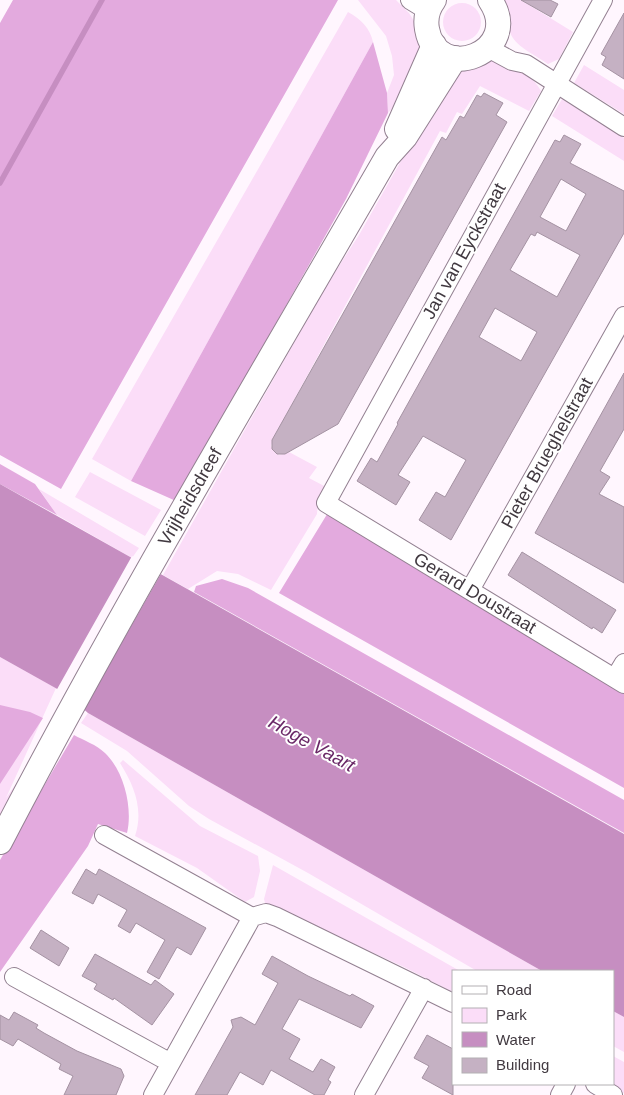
<svg xmlns="http://www.w3.org/2000/svg" width="624" height="1095" font-family="Helvetica,sans-serif">
<style>
.green{fill:#fbddf8}
.forest{fill:#e3aade}
.water{fill:#c68ec1}
.pier{fill:#fff6fe}
.lines{fill:none;stroke-linecap:round;stroke-linejoin:round}
.stream{stroke:#c68ec1;stroke-width:5.5}
.building{fill:#c5b1c3;stroke:#a492a2;fill-rule:evenodd}
.street-casing{stroke:#938091;stroke-width:20}
.secondary-casing{stroke:#938091;stroke-width:26}
.street{stroke:#fff;stroke-width:18}
.secondary{stroke:#fff;stroke-width:24}
.labels{text-anchor:middle;stroke-width:4;stroke-linejoin:round;paint-order:stroke}
.street-label{font-size:18px;fill:#413940;stroke:#fff}
.water-label{font-size:19px;font-style:italic;fill:#6a2867;stroke:#fff}
</style>
<rect width="100%" height="100%" fill="#fff6fe"/>
<path class="green" d="M358,0H396L409,13L414,21L420,49L400,100L388,113L387,93L394,75L392,56L386,36Z
M501,0H521L573,32L559,59L548,64C510,40 511,44 501,0Z
M443 22a19 19 0 1 1 38 0a19 19 0 1 1-38 0Z
M348,12C361,19 370,28 373,42L131,481L92,459Z
M491,60C511,66 531,72 541,91L529,111L480,86L462,114L457,112L446,133L440,131L274,437L271,446L279,455L289,452L317,467L309,478L326,487L318,501L317,514L271,590L238,574L217,571L188,589L163,575L326,286L359,235L440,92L458,67Z
M584,65L624,90V114L574,83Z
M562,99L624,138V161L552,116Z
M90,472L161,510L145,536L75,497Z
M39,489L139,548L132,558L57,515Z
M0,657L56,688L6,798L39,751L0,823Z
M88,713L542,971H477L308,873L209,819L189,806L127,751L81,723Z
M123,760L200,826L258,856L260,871L254,897L245,902L197,868L135,836C144,810 134,785 120,763Z
M273,865L460,971H453V992L404,967L265,903L264,899Z
M613,1011L624,1017V1052L613,1046Z
M613,1056L624,1062V1093L609,1084H613Z"/>
<path class="forest" d="M13,0H338L61,489L0,455V23Z
M373,42L387,93L388,113L346,199L176,501L131,481Z
M0,464L35,484L57,515L0,484Z
M329,511L624,694V788L279,593Z
M222,579L248,588L624,800V833L194,592L196,586Z
M0,705L30,712L43,718L0,784Z
M74,735C83,740 97,745 105,753C124,771 133,808 127,833L98,824L88,846L0,972V860Z"/>
<path class="water" d="M0,484L624,834V1017L613,1011V971H542L88,713L68,695L0,657Z"/>
<path class="pier" d="M132,556L162,572L82,712L67,697L56,691Z"/>
<g class="lines">
<path class="stream" d="M0,183L102,0"/>
</g>
<path class="building" d="M521,0H550L558,4L551,17Z
M624,13V79L602,65L606,57L601,54Z
M484,93L503,103L496,115L507,122L338,424L285,454H277L272,449V440L442,137L446,140L460,116L464,118L477,95L481,97Z
M564,135L581,144L570,163L624,191V233L451,540L419,520L436,492L445,497L466,460L423,436L398,475L410,482L396,505L357,481L371,458L377,462L398,424L397,423L555,140L560,142ZM561,179L586,194L566,231L540,217ZM537,232L580,255L557,297L510,270L531,234L535,236ZM495,308L537,332L521,361L479,337Z
M624,373V429L600,471L610,477L599,494L624,507V583L535,533Z
M522,552L616,610L602,633L593,627L592,629L508,575Z
M86,869L96,875L99,869L206,928L191,955L177,947L159,979L147,972L165,940L136,923L130,933L118,926L127,910L98,894L93,904L72,893Z
M41,930L69,948L59,966L30,948Z
M95,954L151,985L155,980L174,994L152,1025L114,998L113,1000L94,989L97,984L82,976Z
M272,956L308,976L350,996L352,994L374,1006L361,1028L299,999L282,1029L300,1039L289,1059L313,1072L321,1059L335,1067L328,1080L331,1082L324,1095H315L271,1070L263,1085L240,1072L227,1095H195L233,1027L231,1020L241,1017L255,1025L278,983L262,974Z
M14,1012L38,1025L36,1028L44,1033L77,1051L121,1069L124,1076L116,1095H64L73,1076L59,1069L61,1064L18,1039L13,1046L0,1039V1015L9,1020Z
M427,1035L453,1049V1095L422,1078L429,1066L414,1058Z"/>
<g class="lines">
<g class="street-casing">
<path id="street" d="M410,0L428,11
M603,0L326,503L624,684
M488,48L512,61L526,64L624,127
M470,590L624,316
M615,678L624,663
M104,835L252,917L153,1095
M252,917L266,913L277,917L453,1003
M14,977L169,1062
M595,1084L613,1095
M364,1095L424,988
M560,1095L566,1084"/>
</g>
<g class="secondary-casing">
<g id="secondary">
<path d="M434,0C428,8 425,18 427,29C437,86 525,52 490,0"/>
<path d="M397,129L434,45"/>
<path id="s1" d="M0,842C121,609 256,384 387,157L405,137L455,58"/>
</g>
</g>
<use href="#street" class="street"/>
<use href="#secondary" class="secondary"/>
</g>
<g class="labels">
<g class="street-label">
<text transform="translate(464 251) rotate(-61)" y="6">Jan van Eyckstraat</text>
<text transform="translate(547 453) rotate(-61)" y="6">Pieter Brueghelstraat</text>
<text dy="6" stroke="none"><textPath href="#s1" startOffset="394">Vrijheidsdreef</textPath></text>
<text transform="translate(475 593) rotate(31)" y="6">Gerard Doustraat</text>
</g>
<g class="water-label">
<text transform="translate(312 743) rotate(29)" y="7">Hoge Vaart</text>
</g>
</g>
<rect x="452" y="970" width="162" height="115" fill="#ffffff" stroke="#b3b0b3"/>
<rect x="462" y="986" width="25" height="8" fill="#ffffff" stroke="#b3b0b3"/>
<text x="496" y="995" font-size="15" fill="#413940">Road</text>
<rect x="462" y="1008" width="25" height="15" fill="#fbddf8" stroke="#b3b0b3"/>
<text x="496" y="1020" font-size="15" fill="#413940">Park</text>
<rect x="462" y="1032" width="25" height="15" fill="#c68ec1" stroke="#b3b0b3"/>
<text x="496" y="1045" font-size="15" fill="#413940">Water</text>
<rect x="462" y="1058" width="25" height="15" fill="#c5b1c3" stroke="#b3b0b3"/>
<text x="496" y="1070" font-size="15" fill="#413940">Building</text>
</svg>
